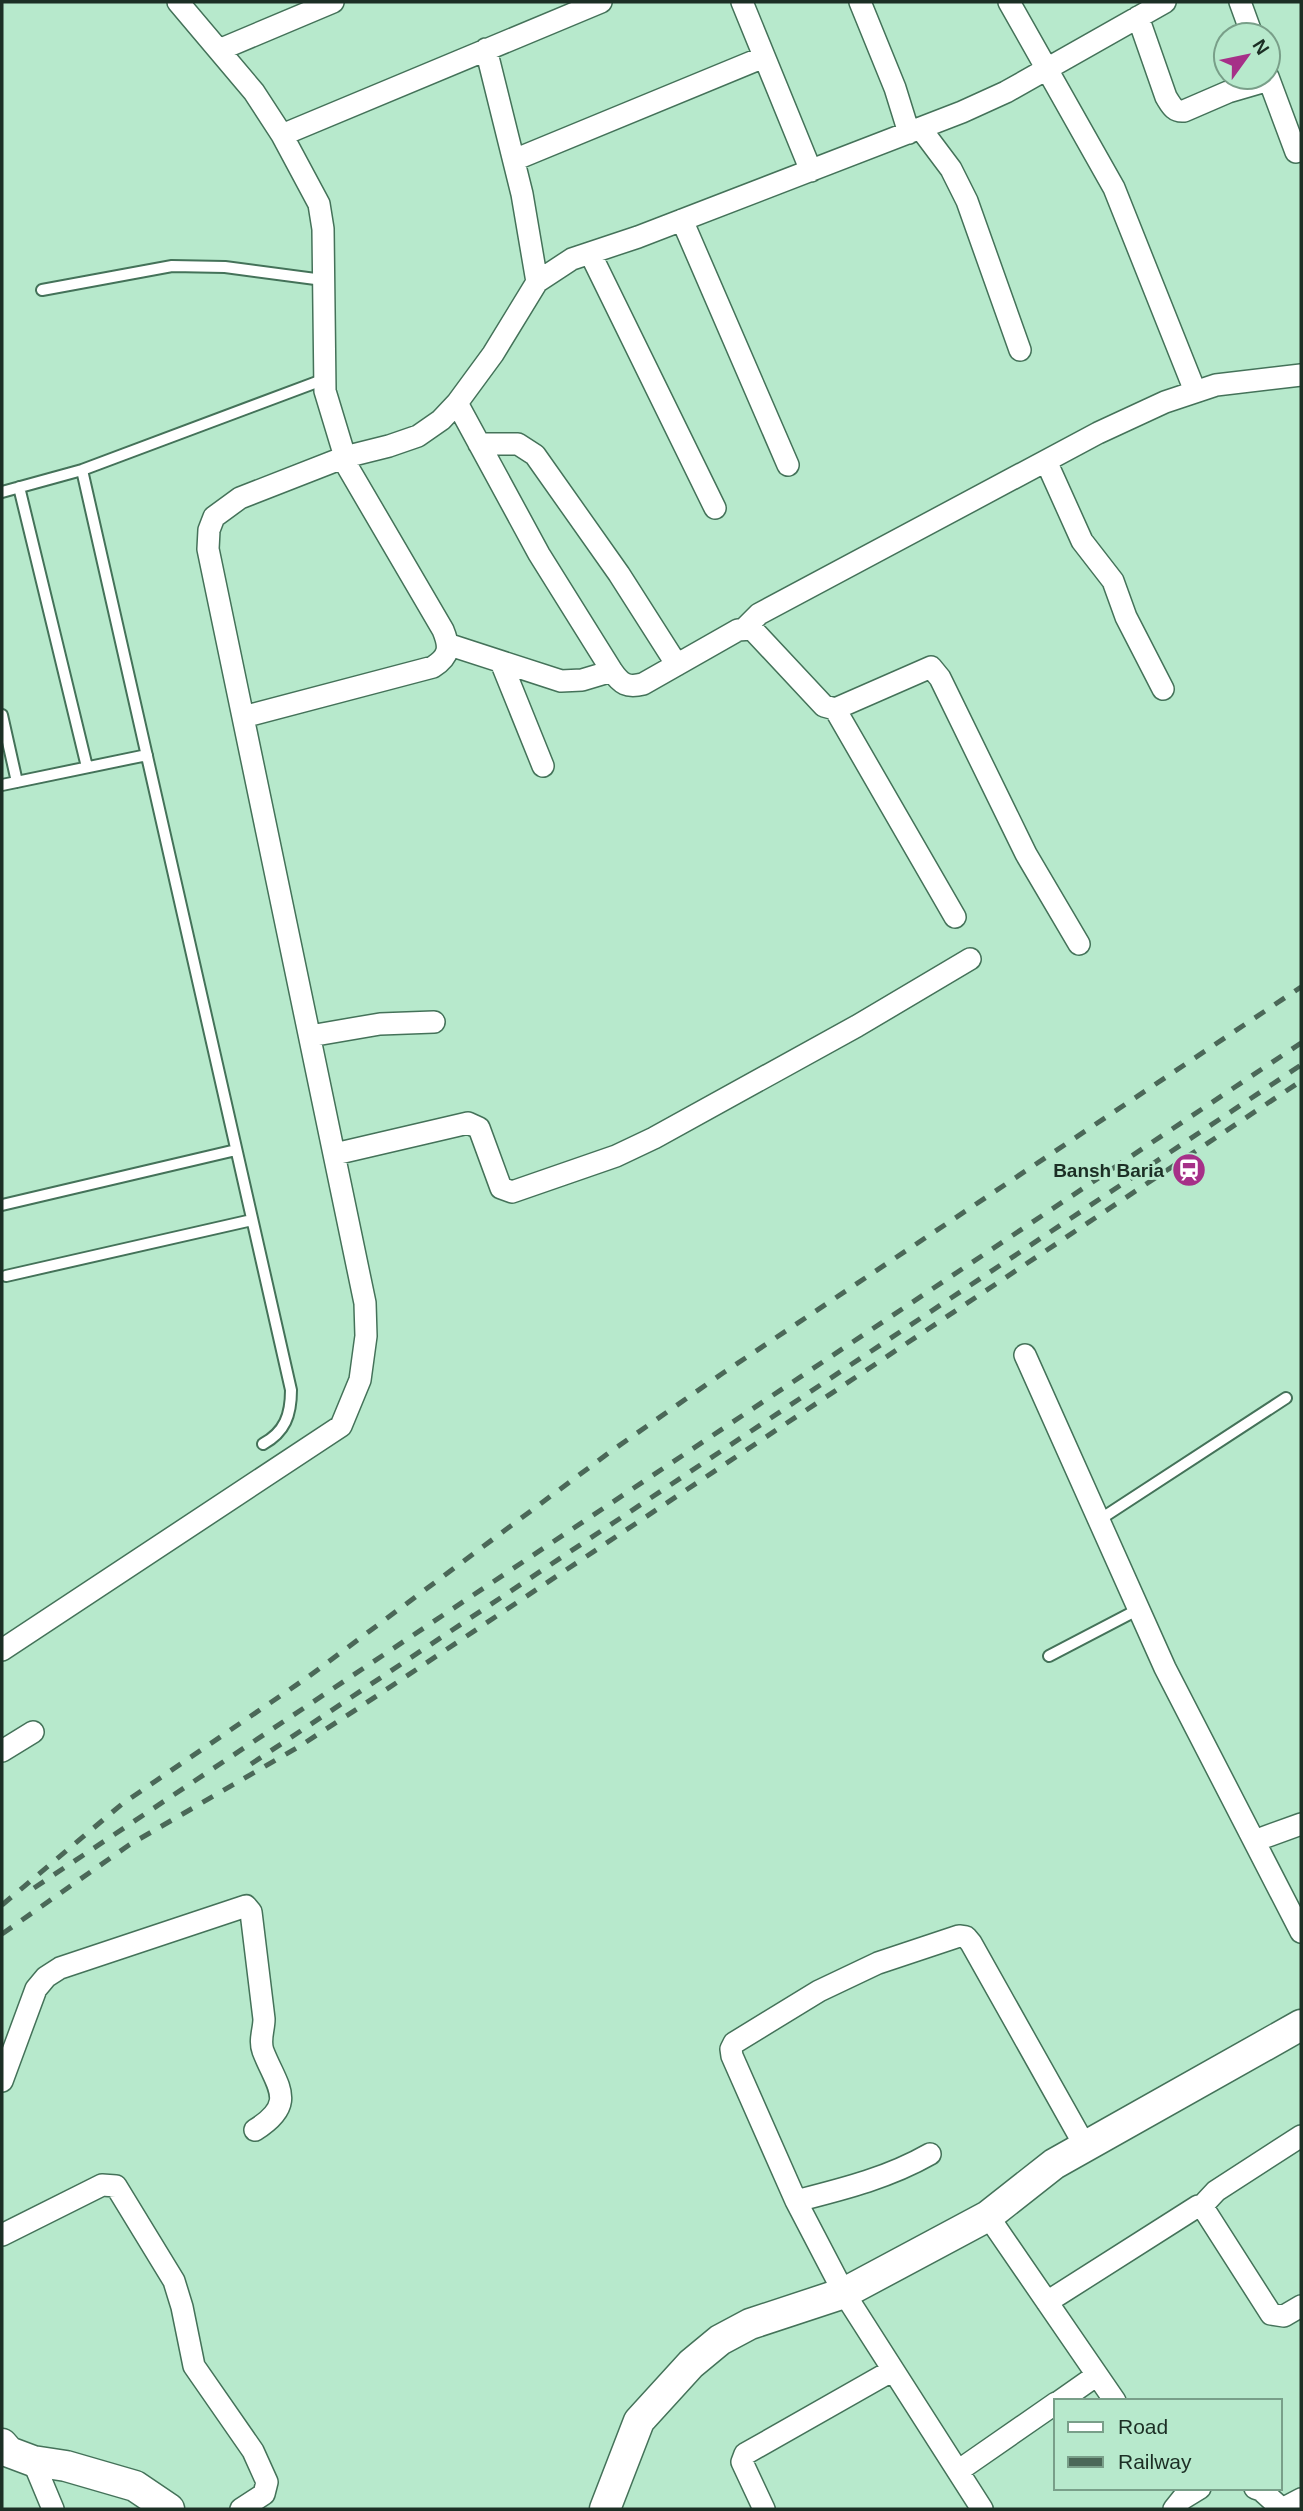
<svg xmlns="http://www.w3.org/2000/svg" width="1303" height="2511" font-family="Helvetica,sans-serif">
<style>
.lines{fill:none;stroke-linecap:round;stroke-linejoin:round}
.lane-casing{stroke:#447259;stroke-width:14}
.street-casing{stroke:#447259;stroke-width:24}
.secondary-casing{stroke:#447259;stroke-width:33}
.lane{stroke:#fff;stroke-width:10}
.street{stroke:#fff;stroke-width:21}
.secondary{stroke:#fff;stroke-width:30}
.rail{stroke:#4b6858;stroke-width:5;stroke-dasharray:12 12;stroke-linecap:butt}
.labels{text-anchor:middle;stroke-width:6;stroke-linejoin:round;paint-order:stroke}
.poi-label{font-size:19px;font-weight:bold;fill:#1c2f25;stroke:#b7e9cc;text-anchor:end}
</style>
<rect width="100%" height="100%" fill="#b7e9cc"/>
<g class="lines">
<g class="lane-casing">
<path id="lane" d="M42,290L172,266L225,267L323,280
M82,470L291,1390C291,1415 285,1432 263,1444
M19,487L87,767
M2,492L82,470L325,379
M2,715L17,782
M2,785L147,755
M2,1205L236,1150
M6,1276L252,1220
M1099,1520L1286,1398
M1049,1656L1139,1609"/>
</g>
<g class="street-casing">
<path id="street" d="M742,2L811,171
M860,2L895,88L909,133
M1009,2L1114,188L1195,391
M1240,2L1252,35
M1138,17L1166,97C1171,105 1174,112 1184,111L1228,92L1269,80
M486,49L522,194L537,282
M219,50L333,2
M1268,77L1296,152
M921,129L951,169L967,201L1020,350
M282,135L601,2
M514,160L764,57
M682,220L788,465
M590,253L715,508
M457,403L539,554L612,671C621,684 627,688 643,684L738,630L752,629L824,706L835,709L931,667L940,678L1026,854L1079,944
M479,444H518L535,455L619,574L677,665
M345,457L389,446L418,436L441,420L457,403L493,354L537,282L572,259L638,237L962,112L1006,92L1165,2
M1046,461L1082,541L1113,581L1126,617L1163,689
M745,628L759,614L1098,433L1165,402L1216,385L1301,375
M450,645L561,681L582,680L612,671
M501,662L543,766
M835,709L955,917
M243,717L433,667C450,656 450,647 443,630L343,459
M310,1036L380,1024L434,1022
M335,1154L468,1123L479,1128L501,1188L512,1192L616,1156L654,1138L857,1026L970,959
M1025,1355L1165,1668L1301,1932
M2,1650L341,1426L360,1380L366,1336L365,1303L208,549L209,530L214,517L240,498L345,457L325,391L323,229L319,204L282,135L254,92L178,2
M2,1751L33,1732
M1254,1841L1301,1824
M2,2081L36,1989L46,1977L60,1968L246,1906L251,1912L264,2019C264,2030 259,2040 263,2051C277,2087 298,2103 255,2130
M796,2201C843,2189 888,2178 930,2154
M1202,2206L1216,2191L1301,2136
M988,2216L1115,2401
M2,2235L102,2185L116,2186L174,2281L182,2307L194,2366L253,2451L267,2482L264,2494L241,2509
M1047,2302L1198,2206H1202L1271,2314L1284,2316L1301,2306
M1060,2401L1097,2375
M33,2461L53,2509
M958,2471L1056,2403
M1255,2488L1261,2490L1282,2509
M764,2509L742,2462L745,2454L893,2370
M982,2509L844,2293L796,2201L732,2056L731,2049L734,2043L819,1991L878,1963L959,1936L966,1937L971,1943L1085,2146
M1174,2509L1182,2499L1200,2488
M1282,2509L1301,2499"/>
</g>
<g class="secondary-casing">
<path id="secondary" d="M2,2444L9,2452L33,2461L66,2466L135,2486L169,2509
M605,2509L639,2421L691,2364L720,2340L750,2324L844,2293L988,2216L1054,2164L1301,2025"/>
</g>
<use href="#lane" class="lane"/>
<use href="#street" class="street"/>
<use href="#secondary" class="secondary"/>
<path class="rail" d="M251,1764L1301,1065
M34,1888L1301,1043
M2,1905L122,1804L308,1677L610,1452L723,1373L1301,987
M2,1934L129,1845L300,1746L360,1707L1301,1081"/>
</g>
<defs>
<g id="station-disc" transform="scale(1.75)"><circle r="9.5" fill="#a63088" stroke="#b7e9cc"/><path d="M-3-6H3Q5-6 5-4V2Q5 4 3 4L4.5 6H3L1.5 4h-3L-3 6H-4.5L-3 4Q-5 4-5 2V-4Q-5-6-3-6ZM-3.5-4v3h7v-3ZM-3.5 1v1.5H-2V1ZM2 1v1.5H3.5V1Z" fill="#fff"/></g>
</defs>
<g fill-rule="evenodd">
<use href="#station-disc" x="1189" y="1170"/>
</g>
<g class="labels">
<g class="poi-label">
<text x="1164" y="1177">Bansh Baria</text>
</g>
</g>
<rect width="1303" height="2511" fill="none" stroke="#1c2f25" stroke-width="7"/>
<rect x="1054" y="2399" width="228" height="91" fill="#b7e9cc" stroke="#799f89" stroke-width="2"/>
<rect x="1068" y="2422" width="35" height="10" fill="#ffffff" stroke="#799f89" stroke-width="2"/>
<text x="1118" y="2434" font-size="21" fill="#1c2f25">Road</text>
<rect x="1068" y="2457" width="35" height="10" fill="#4b6858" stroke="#799f89" stroke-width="2"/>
<text x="1118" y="2469" font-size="21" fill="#1c2f25">Railway</text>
<g transform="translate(1247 56) rotate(57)"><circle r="33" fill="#b7e9cc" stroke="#799f89" stroke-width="2"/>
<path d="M0-5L12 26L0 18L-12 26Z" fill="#a63088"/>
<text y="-10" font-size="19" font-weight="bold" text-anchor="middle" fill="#1c2f25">N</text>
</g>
</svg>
